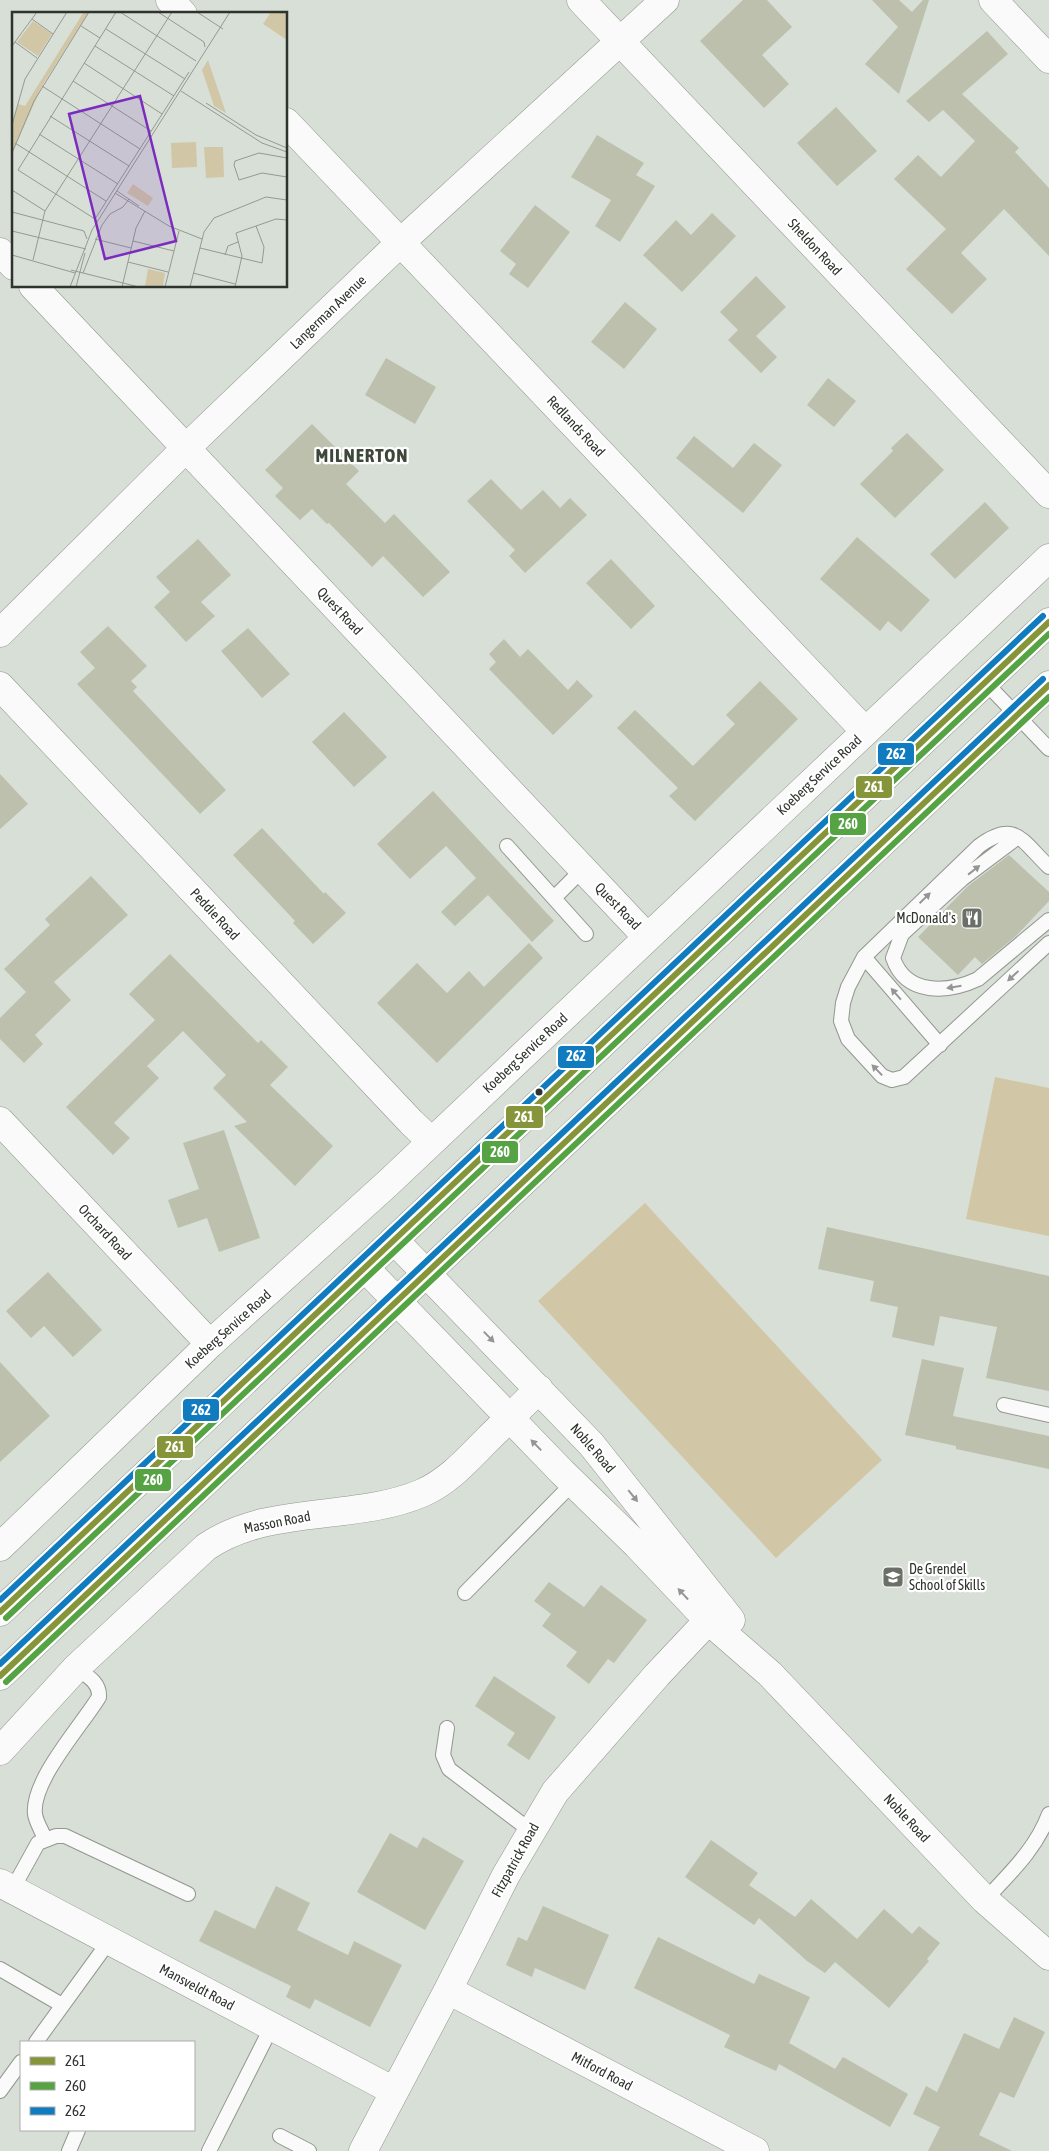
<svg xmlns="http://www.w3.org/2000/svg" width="1049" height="2151" font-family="'Asap Condensed',sans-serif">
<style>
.green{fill:#d1c7a7}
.building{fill:#bcc0ac}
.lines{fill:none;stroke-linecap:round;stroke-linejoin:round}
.service-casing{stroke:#929790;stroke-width:16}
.minor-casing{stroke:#929790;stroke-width:29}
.primary-casing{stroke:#929790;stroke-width:29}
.service{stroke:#f9faf9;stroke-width:14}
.minor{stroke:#f9faf9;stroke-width:28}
.primary{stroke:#f9faf9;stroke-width:28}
.bus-1-casing{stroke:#fff;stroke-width:10}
.bus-2-casing{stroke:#fff;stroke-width:10}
.bus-3-casing{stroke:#fff;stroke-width:10}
.bus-1{stroke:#87953a;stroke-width:6}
.bus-2{stroke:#55a343;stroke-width:6}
.bus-3{stroke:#117bbf;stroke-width:6}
.oneway{fill:#949693}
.bus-dot{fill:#2e332d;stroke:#fff;stroke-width:2}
.labels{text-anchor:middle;stroke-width:4.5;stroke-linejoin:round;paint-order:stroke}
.street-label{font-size:14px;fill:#2e332d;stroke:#fff}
.poi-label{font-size:14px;fill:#2e332d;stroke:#fff;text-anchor:end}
.district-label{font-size:19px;font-weight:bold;letter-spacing:1px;fill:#3e483a;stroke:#fff}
.inset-road{fill:none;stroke:#949a92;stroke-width:1}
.view{fill:#7b2cbf;fill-opacity:0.15;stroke:#7b2cbf;stroke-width:2.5}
.inset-edge{fill:none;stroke:#2e332d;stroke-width:2.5}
.line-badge{stroke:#fff;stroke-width:2}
.badge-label{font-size:14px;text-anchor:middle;font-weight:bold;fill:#fff}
</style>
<rect width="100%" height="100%" fill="#d8dfd6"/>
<path class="green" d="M995,1077L1049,1088V1236L966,1219Z
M645,1203L882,1460L776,1558L538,1301Z"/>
<path class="building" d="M743,0H767L792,27L762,55L789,84L764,108L700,41Z
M872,0H899L912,12L923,0H929L899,94L865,64L898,27Z
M987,31L1008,54L962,94L1019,148L1015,152L1049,188V256L1004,209L961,253L987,279L952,314L906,269L946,229L894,179L918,155L941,177L975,141L943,110L929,122L906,101Z
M836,107L877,151L837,186L797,143Z
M597,135L644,163L636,175L655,186L620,242L595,226L611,200L571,177Z
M535,205L570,232L528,288L509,274L516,264L500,251Z
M712,213L736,236L682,292L643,255L676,220L691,235Z
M756,276L786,307L756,336L777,357L761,373L728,340L738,330L720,312Z
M625,302L657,329L624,369L591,342Z
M386,358L436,387L415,424L365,395Z
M828,378L856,401L834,427L807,405Z
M312,424L359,471L346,484L385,523L394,514L450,572L423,597L383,556L372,567L329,523L327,524L312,509L300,520L275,496L283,488L265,470Z
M907,433L944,470L895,518L860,484L893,451L891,448Z
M694,436L733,468L754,443L782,465L743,513L676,458Z
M491,479L521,510L543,490L560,508L570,498L587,515L525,573L509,556L515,550L467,501Z
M985,502L1009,528L955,579L930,554Z
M857,537L930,600L901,632L888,621L880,631L820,579Z
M198,539L231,575L201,602L215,616L186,642L154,607L170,592L156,577Z
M611,559L655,606L631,629L586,583Z
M108,626L147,666L131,681L137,687L133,691L226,790L200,814L77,684L95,668L80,652Z
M248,628L290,674L262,698L221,651Z
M504,639L520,657L528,649L568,690L577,680L593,696L553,735L489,669L496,662L489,654Z
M760,681L798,719L695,821L669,796L678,788L617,728L635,710L693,766L735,724L726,715Z
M344,712L387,757L354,787L312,742Z
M0,774L28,804L0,829Z
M433,791L554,921L532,942L488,895L455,926L441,912L476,878L446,846L410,879L377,844Z
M262,828L324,894L325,892L346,913L313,944L293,923L295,921L233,855Z
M1009,855L1049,892V901L1016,936L982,964L975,957L958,975L918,937L968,886Z
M91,876L128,915L54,982L71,1000L35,1035L43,1044L24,1063L0,1039V1018L26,992L4,969L50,925L45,919Z
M529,943L543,958L437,1063L377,1003L417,963L447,993L469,971L484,987Z
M170,954L258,1043L261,1040L288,1067L270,1085L333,1146L295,1186L234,1126L247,1122L213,1088L226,1075L183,1031L147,1066L159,1078L114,1123L130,1138L113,1155L66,1107L155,1020L129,994Z
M224,1130L260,1238L219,1252L207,1218L178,1228L168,1200L199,1189L183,1143Z
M827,1227L1049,1276V1391L986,1378L997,1327L940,1316L934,1346L892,1337L898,1307L870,1301L874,1281L818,1269Z
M48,1272L102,1330L73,1357L44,1326L31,1338L6,1311Z
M922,1359L964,1368L953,1416L1049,1436V1469L956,1449V1446L905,1435Z
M0,1362L50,1416L0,1462Z
M549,1582L584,1607L601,1585L647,1620L614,1663L608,1659L589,1684L566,1666L577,1652L542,1626L551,1614L534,1601Z
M494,1676L556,1717L529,1760L507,1745L515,1733L475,1706Z
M390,1833L417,1848L423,1837L464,1861L425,1930L357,1892Z
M711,1840L758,1873L749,1885L795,1917L811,1899L857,1939L884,1909L912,1934L919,1926L940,1943L927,1959L929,1961L889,2008L835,1962L825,1973L807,1961L759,1918L754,1925L685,1877Z
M276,1886L310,1903L297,1930L348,1955L354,1941L402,1965L370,2027L315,1999L310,2009L286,1997L291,1986L199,1941L215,1910L255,1929Z
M543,1906L609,1935L585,1990L535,1968L532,1977L506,1965L518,1937L527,1941Z
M658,1937L754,1984L759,1974L810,1997L789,2043L835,2069L843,2057L908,2094L890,2127L779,2064L776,2071L724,2047L730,2035L634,1988Z
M1014,2017L1045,2032L1014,2098L1000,2092L979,2135L1012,2151H928L940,2127L913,2114L926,2086L937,2092L964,2033L999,2049Z"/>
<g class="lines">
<g class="service-casing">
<path id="service" d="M985,682L1049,749
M1018,837L962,879L902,934L893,958C906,996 948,993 978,979L1049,920
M507,846L586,934
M1049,867C1022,841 1015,819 979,846L864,957L848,987L843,1003L841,1021L848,1039L882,1076L892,1080L904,1077L1049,943
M554,898L583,869
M864,957L940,1045
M1004,1405L1049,1415
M465,1593L573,1483
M447,1728L443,1755L449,1769L531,1831
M45,1839C42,1831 36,1822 35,1814C31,1781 82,1725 99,1697C100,1682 87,1676 76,1668
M12,1890L38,1843L56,1836H65L188,1894
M985,1900C1010,1873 1036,1849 1049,1814
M0,1969L62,2005
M36,2042L110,1940
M0,2091L21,2062
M280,2136L309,2151
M69,2151L78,2130
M209,2151L272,2026"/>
</g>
<g class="minor-casing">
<path id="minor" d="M170,0L183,14
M581,0L1049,494
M993,0L1049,59
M286,122L865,731
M0,252L14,266
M33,286L647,937
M0,633L186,448L401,242L665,0
M0,686L411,1122L431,1141
M0,1121L210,1344
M394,1240L591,1444L731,1620
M365,1268L562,1472L637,1545L709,1621L770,1674L985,1900L1049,1956
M0,1547L210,1344L387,1184L1049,558
M0,1751L76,1668L206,1547C269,1504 354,1522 422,1493C449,1481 467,1460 487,1440C504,1423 522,1406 539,1389
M0,1883L394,2091
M448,1990L755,2151
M363,2151L448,1990L506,1875L555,1792L657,1675L721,1607"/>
</g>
<g class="primary-casing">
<path id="primary" d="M0,1612L1049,622
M0,1676L1049,685"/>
</g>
<use href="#service" class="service"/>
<use href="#minor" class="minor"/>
<use href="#primary" class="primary"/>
<g class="bus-1-casing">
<path id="bus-1" d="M0,1612L1049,622
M0,1676L1049,685"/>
</g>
<g class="bus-2-casing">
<path id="bus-2" d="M6,1618L1049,634
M6,1682L1049,697"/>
</g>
<g class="bus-3-casing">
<path id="bus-3" d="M0,1600L1043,616
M0,1664L1043,679"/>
</g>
<use href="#bus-1" class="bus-1"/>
<use href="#bus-2" class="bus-2"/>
<use href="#bus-3" class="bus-3"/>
</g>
<defs><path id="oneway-solid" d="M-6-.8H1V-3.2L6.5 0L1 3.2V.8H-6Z" transform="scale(1.25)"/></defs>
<g class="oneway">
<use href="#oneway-solid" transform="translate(974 870) rotate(-38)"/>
<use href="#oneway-solid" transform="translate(925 898) rotate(-44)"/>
<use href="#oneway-solid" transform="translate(1013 976) rotate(137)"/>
<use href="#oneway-solid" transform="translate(954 987) rotate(171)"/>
<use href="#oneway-solid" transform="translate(896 994) rotate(-131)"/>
<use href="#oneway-solid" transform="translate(877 1070) rotate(-134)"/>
<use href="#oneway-solid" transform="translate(489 1337) rotate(46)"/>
<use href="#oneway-solid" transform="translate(536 1445) rotate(-134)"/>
<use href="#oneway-solid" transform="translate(633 1496) rotate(51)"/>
<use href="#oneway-solid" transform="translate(683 1594) rotate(-133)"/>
</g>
<defs>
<g id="restaurant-square" transform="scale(1.125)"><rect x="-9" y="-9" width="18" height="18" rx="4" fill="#6a6f68" stroke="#fff"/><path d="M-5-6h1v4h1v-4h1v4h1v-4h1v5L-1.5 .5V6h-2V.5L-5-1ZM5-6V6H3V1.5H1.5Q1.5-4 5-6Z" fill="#fff"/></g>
<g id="school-square" transform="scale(1.125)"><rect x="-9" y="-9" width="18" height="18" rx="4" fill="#6a6f68" stroke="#fff"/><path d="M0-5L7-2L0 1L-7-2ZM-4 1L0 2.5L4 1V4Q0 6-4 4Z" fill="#fff"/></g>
</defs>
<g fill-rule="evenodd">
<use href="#restaurant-square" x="972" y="918"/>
<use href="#school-square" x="893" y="1577"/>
</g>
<circle class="bus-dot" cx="539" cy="1092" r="4.5"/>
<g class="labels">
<g class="street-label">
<text transform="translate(815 247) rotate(47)" y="5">Sheldon Road</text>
<text transform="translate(328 312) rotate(-44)" y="5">Langerman Avenue</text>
<text transform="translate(576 426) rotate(47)" y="5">Redlands Road</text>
<text transform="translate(340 611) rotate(47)" y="5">Quest Road</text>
<text transform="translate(819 775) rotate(-43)" y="5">Koeberg Service Road</text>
<text transform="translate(618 906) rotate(46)" y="5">Quest Road</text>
<text transform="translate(215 914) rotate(47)" y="5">Peddie Road</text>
<text transform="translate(525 1053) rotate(-43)" y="5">Koeberg Service Road</text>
<text transform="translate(105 1232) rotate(47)" y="5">Orchard Road</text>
<text transform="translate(228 1329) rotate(-42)" y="5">Koeberg Service Road</text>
<text transform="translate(593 1448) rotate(49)" y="5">Noble Road</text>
<text transform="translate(277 1522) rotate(-11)" y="5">Masson Road</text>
<text transform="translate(907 1818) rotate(47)" y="5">Noble Road</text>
<text transform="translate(515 1860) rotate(-61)" y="5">Fitzpatrick Road</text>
<text transform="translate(197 1987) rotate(28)" y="5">Mansveldt Road</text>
<text transform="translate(602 2071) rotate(28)" y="5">Mitford Road</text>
</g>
<g class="poi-label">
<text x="956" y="923">McDonald's</text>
<text x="909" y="1574" text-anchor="start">De Grendel<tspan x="909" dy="16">School of Skills</tspan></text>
</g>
<g class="district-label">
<text x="362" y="462">MILNERTON</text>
</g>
</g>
<g transform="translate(12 12)">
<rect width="275" height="275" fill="#d8dfd6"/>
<path d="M77,0L30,74L0,141V113L6,92L13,94L71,1ZM259,0H275V28L251,12ZM21,9L40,22L26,44L5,30ZM196,48L214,101L202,94L190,58ZM184,130L185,155L160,156L159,131ZM192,135H211L212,165L194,166ZM121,172L141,186L136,194L115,181ZM136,257L153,261L151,275L133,274Z" fill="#d1c7a7"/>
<path class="inset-road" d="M104,0L6,158L83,207L177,60M108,0L184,49M146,0L192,30L193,35M185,0L211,17M20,7L41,22M69,14L88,26M94,17L173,67M3,30L25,46M0,34L25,0M83,34L162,84M72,51L150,102M61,69L139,119M30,74L128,137M169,79L250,131L275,140M194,91L244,123L275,136M38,104L117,154M0,113L13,67L55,0M27,122L106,172M3,131L94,189M0,141L22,89L77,0M275,146L247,141L223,149L222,153L227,168L250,161L275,165M0,178L33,199M105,179L127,194M103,181L157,214L190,227M0,200L72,219L75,227M0,219L74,237M83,227L119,236M121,229L162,239M188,236L250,251L252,235L244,214M275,238V261M0,243L63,261M213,243L216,234L226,230M21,248L33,199L160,0M116,250L156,260M59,258L127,275M71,261L90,213L98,202L111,195L117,187M181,261L223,272M58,275L80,218L218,0M64,275L73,241M110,275L124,216L133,199M153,275L167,219M178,275L192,220L202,206L254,185L275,188M223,275L230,244L224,221L264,207L275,208"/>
<path class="view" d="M128,84L164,229L93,247L57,102Z"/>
<rect width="275" height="275" class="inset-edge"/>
</g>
<g class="line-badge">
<rect x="877" y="742" width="38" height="24" rx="5" fill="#117bbf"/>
<rect x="855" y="775" width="38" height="24" rx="5" fill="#87953a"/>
<rect x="829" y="812" width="38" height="24" rx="5" fill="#55a343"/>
<rect x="557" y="1045" width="38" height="24" rx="5" fill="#117bbf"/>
<rect x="505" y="1105" width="39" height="24" rx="5" fill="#87953a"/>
<rect x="481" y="1140" width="38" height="24" rx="5" fill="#55a343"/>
<rect x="182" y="1398" width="38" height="24" rx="5" fill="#117bbf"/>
<rect x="156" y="1435" width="38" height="24" rx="5" fill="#87953a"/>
<rect x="134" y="1468" width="38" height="24" rx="5" fill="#55a343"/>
</g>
<g class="badge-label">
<text x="896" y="759">262</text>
<text x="874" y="792">261</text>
<text x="848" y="829">260</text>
<text x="576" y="1061">262</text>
<text x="524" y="1122">261</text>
<text x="500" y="1157">260</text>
<text x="201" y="1415">262</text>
<text x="175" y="1452">261</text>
<text x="153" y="1485">260</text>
</g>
<rect x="20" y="2041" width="175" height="90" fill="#ffffff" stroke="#abadab"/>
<rect x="30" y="2057" width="25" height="8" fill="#87953a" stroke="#abadab"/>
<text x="65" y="2066" font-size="15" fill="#2e332d">261</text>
<rect x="30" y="2082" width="25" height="8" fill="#55a343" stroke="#abadab"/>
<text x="65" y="2091" font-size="15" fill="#2e332d">260</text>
<rect x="30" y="2107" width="25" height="8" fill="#117bbf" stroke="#abadab"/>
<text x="65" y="2116" font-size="15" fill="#2e332d">262</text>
</svg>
